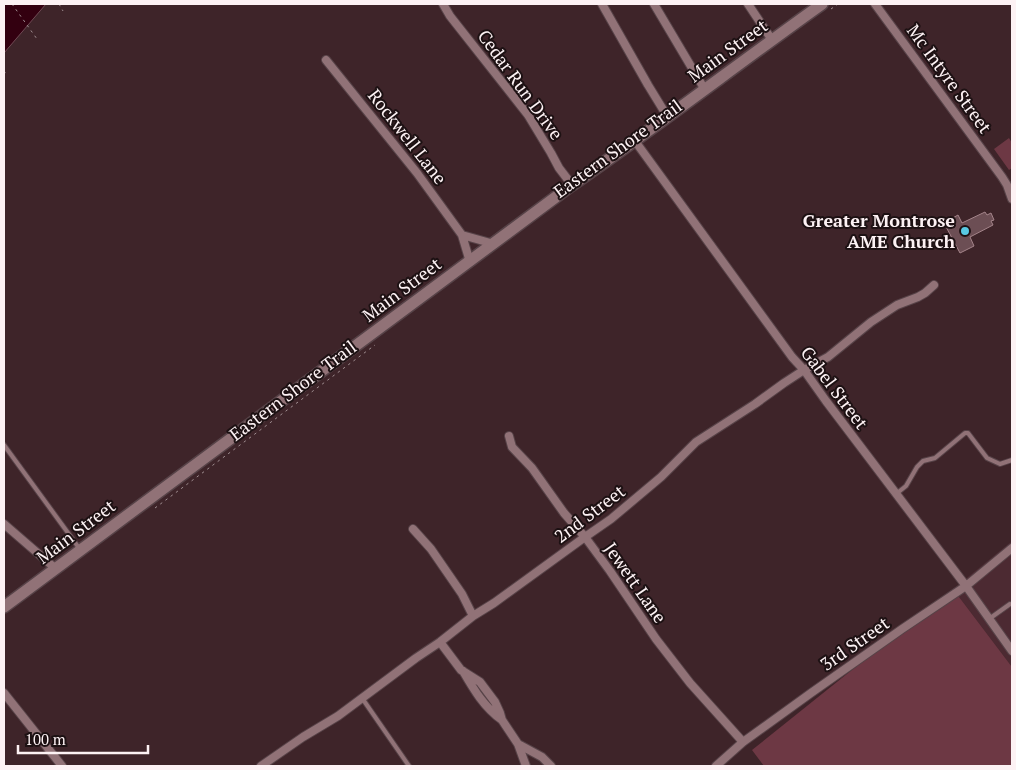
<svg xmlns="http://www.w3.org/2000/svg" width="1016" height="770" font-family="'PT Serif',serif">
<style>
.built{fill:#4c2a32}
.green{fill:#6d3844}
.water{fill:#330010;stroke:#704954}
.building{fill:#6c4e54;stroke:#a4848a}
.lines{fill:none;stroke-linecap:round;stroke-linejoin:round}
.lane-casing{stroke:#574348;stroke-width:6}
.street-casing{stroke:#574348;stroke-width:10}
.secondary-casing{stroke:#574348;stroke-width:14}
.path{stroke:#a08e91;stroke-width:1;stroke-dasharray:2.5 4;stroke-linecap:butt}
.lane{stroke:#917277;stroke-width:4}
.street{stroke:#917277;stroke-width:8}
.secondary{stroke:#917277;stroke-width:11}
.poi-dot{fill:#58c9e3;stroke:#1d1113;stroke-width:2}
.labels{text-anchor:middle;stroke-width:4;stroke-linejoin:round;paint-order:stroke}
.street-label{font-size:18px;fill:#fdf2f4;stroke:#1d1113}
.poi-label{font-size:18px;font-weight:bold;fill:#fdf2f4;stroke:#1d1113;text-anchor:end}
</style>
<rect width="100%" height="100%" fill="#3e2429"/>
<path class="built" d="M1012,541V667L953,589Z"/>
<path class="green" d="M1009,138L1012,143V168L1009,170L994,149Z
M953,589L1012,667V766H764L752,750Z"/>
<path class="water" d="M4,4H46L4,53Z"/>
<path class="building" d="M985,212L987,215L991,213L994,220L991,221L993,225L970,237L974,246L960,253L944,223L958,215L962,223Z"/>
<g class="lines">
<g class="lane-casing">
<path id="lane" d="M4,445L79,548
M896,494L906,486L917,467L923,461L935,458L965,433H968L987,458L1000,464L1012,460
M989,619L1010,604
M362,698L409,766"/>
</g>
<g class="street-casing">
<path id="street" d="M443,4L450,16L528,115L551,153L559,168L572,185
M602,4L648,85L667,116
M654,4L705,90
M748,4L772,40
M875,4L1002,177L1007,185L1012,199
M326,60L417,173L462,235L494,244
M635,141L792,357L804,370L826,401L966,586L1012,651
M462,235L470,262
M509,436L512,447L532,468L564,513L585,537L610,571L656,639L690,683L743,742
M4,524L56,569
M413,529L431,549L462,594L473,616
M440,642L461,670L480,682L495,702L500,713L502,720L518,744L526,766
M463,671C474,690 484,707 502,720
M4,693L62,766
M518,744L542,757L551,766
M261,766L303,737L338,716L416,658L440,642L473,616L494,603L585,537L611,519L661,477L696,442L755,404L784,383L804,370L828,357L871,322L897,305L918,297L925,293L934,285
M716,766L743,742L811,693L902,629L966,586L1012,548"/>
</g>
<g class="secondary-casing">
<path id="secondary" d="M4,607L572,185C656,127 738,64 822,4"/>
</g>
<path class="path" d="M12,4L37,39
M59,4L63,11
M831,9L838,4
M4,71L6,74
M155,508L375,345"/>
<use href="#lane" class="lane"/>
<use href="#street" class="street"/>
<use href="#secondary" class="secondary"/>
</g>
<circle class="poi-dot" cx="965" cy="231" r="5"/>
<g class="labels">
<g class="street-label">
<text transform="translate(728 51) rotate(-36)" y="6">Main Street</text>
<text transform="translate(949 79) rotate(54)" y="6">Mc Intyre Street</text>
<text transform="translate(520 85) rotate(54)" y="6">Cedar Run Drive</text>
<text transform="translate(407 137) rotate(52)" y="6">Rockwell Lane</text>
<text transform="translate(618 149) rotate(-36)" y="6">Eastern Shore Trail</text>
<text transform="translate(402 290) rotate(-37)" y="6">Main Street</text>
<text transform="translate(834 388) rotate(53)" y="6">Gabel Street</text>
<text transform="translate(293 391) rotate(-37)" y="6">Eastern Shore Trail</text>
<text transform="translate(590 514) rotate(-37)" y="6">2nd Street</text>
<text transform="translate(76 532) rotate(-37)" y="6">Main Street</text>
<text transform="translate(635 583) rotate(55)" y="6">Jewett Lane</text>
<text transform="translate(855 644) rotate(-35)" y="6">3rd Street</text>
</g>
<g class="poi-label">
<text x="955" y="227">Greater Montrose<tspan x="955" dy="21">AME Church</tspan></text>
</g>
</g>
<rect width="1016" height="770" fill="none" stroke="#fdf2f4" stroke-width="10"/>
<path d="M18 745v8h130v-8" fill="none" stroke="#fdf2f4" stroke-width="2.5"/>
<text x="25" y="745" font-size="15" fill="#fdf2f4" stroke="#1d1113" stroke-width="4" paint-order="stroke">100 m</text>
</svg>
